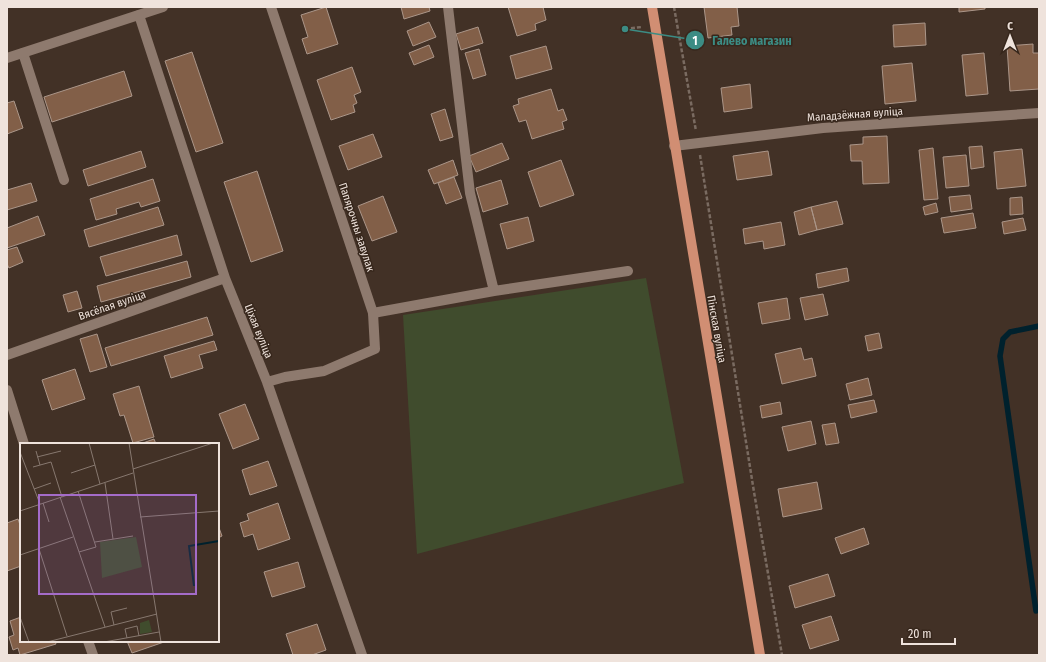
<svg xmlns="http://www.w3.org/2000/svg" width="1046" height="662" font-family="'Fira Sans Condensed',sans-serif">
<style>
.green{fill:#404c2d}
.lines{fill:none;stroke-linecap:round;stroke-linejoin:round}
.stream{stroke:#00212d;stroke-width:5.5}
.building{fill:#825f48;stroke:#ab9689}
.path{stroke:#7a6b61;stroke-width:2.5;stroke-dasharray:4 2;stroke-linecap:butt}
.lane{stroke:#8e7a6e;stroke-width:10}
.street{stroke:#8e7a6e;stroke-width:10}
.secondary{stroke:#8e7a6e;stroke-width:10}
.primary{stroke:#d18e73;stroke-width:10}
.labels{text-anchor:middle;stroke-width:3;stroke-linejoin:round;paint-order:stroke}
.street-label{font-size:11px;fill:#efe3dc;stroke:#37271c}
.inset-river{fill:none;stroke:#00212d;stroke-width:2}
.inset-road{fill:none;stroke:#87786f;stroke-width:1}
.view{fill:#a46cc9;fill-opacity:0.15;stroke:#a46cc9;stroke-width:2}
.inset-edge{fill:none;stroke:#efe3dc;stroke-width:2}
.leader{fill:none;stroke:#3c8c84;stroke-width:1.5}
.callout-dot{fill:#3c8c84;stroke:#37271c;stroke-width:1.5}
.mark-label{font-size:12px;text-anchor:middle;font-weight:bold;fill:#fff}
.callout-label{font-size:12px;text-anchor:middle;font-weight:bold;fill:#3c8c84;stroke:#37271c;stroke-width:3;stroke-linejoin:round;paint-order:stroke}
</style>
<rect width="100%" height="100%" fill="#423126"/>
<path class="green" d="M646,278L684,483L417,554L403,315Z"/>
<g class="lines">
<path class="stream" d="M1036,611L1000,356L1003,339L1010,332L1039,326"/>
</g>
<path class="building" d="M326,7L338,44L307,54L302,39L308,37L301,15Z
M401,7H429L430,11L404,19Z
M508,7H543L546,20L535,24L536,30L517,36Z
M704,7H737L739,26L731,27L732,35L708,38Z
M959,7H985V9L959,12Z
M429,22L436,37L413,46L407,31Z
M925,23L926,45L894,47L893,25Z
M478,27L483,43L461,50L456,34Z
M1033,44V53H1039V89L1010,91L1007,46Z
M429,45L434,57L414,65L409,53Z
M546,46L552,69L516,79L510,56Z
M479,49L486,75L473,79L465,53Z
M192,52L223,143L196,152L165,61Z
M984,53L988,94L966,96L962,55Z
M912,63L916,101L885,104L882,66Z
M352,67L361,92L354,95L357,103L353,105L355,112L331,120L317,80Z
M124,71L132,96L52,122L44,97Z
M750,84L752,108L724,112L721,88Z
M551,89L558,111L563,109L567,120L562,122L564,129L532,139L526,120L519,122L513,106L519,104L518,99Z
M14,101L23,128L7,134V103Z
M445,109L453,137L440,141L431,114Z
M373,134L382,157L348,170L339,146Z
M887,136L889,183L863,184L862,161H851L850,145L863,144V137Z
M502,143L509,159L476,172L469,156Z
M982,146L984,167L971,169L969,147Z
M933,148L938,199L924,200L919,150Z
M1022,149L1026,186L997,189L994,152Z
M141,151L146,167L88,186L83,170Z
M768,151L772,175L737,180L733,156Z
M966,155L969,186L946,188L943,157Z
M453,160L458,175L434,184L428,170Z
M561,160L574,195L540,207L528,172Z
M257,171L283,251L251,262L224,182Z
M454,177L462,198L446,204L438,183Z
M153,179L160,201L141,207L139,202L116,209L117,214L96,220L90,199Z
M501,180L508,204L483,212L476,188Z
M31,183L37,201L7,210V190Z
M970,195L972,209L951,212L949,197Z
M383,196L397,232L372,241L358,206Z
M1022,197L1023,214L1010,215V198Z
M837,201L843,224L817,230L811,207Z
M936,203L938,212L925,215L923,207Z
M158,207L164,225L89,247L84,230Z
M811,207L817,230L799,235L794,212Z
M973,213L976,228L944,233L941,218Z
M38,216L45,235L7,248V228Z
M528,217L534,241L507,249L500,224Z
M1023,218L1026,230L1004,234L1002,222Z
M781,222L785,245L764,249L763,241L745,244L743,229Z
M177,235L182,255L106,276L100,257Z
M17,247L23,262L9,268L7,264V250Z
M187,261L191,277L101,302L97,286Z
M847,268L849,281L818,288L816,274Z
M77,291L82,308L68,312L63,295Z
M823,294L828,315L805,320L800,298Z
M787,298L790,319L762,324L758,303Z
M207,317L213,335L111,366L105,348Z
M879,333L882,348L868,351L865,336Z
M97,334L107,367L90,372L80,339Z
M214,341L217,350L199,355L203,368L171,378L164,356Z
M801,348L804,360L812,358L816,376L782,384L775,354Z
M75,369L85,399L52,410L42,380Z
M868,378L872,395L850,400L846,384Z
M139,386L154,437L133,443L124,415L120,416L113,394Z
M874,400L877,412L851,418L848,405Z
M780,402L782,414L762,418L760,406Z
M245,404L259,439L233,449L219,414Z
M811,421L816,444L788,451L782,427Z
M835,423L839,443L826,445L822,425Z
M154,439L156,444H140Z
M268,461L277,486L250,495L242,470Z
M817,482L822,509L783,517L778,489Z
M278,503L290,539L258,550L253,534L244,537L240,523L249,520L247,514Z
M18,519L21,528V566L7,571V523Z
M218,525L222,536L218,538Z
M864,528L869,544L841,554L835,538Z
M298,562L305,587L272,597L264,572Z
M828,574L835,596L795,608L789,586Z
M831,616L839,640L810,649L802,625Z
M21,617V641H55L56,644L20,655L18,648L13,650L9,637L14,635L10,621Z
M317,624L326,650L312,655H293L286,634Z
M127,641H167L132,653Z"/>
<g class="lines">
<path class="path" d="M674,7L696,131
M625,29L642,27
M700,155L754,492L782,655"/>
<path class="lane" d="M448,7L470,193L494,291
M23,53L64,180
M373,313L494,291L628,271"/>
<path class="street" d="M139,15L225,278L267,382L362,655
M674,146L823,128L1039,113
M7,355L225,278
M267,382L285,377L324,371L375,349L373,313L271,7
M7,390L24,444
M88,641L93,655"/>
<path class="secondary" d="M7,58L163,7"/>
<path class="primary" d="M652,7L760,655"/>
</g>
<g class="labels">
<g class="street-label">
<text transform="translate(855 114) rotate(-4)" y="4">Маладзёжная вуліца</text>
<text transform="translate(357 227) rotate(72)" y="4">Папярочны завулак</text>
<text transform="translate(112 305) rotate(-19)" y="4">Вясёлая вуліца</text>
<text transform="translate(717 329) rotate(80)" y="4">Пінская вуліца</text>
<text transform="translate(259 331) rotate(68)" y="4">Ціхая вуліца</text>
</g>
</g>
<g transform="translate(20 443)">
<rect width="199" height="199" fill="#423126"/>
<path d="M116,94L122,124L82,135L80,99ZM129,177L132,189L120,191V180Z" fill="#404c2d"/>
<path class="inset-river" d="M174,143L169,103L199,98"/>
<path class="inset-road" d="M69,0L80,41M109,0L141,199M16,8L20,22M0,9L20,61M17,14L41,8M13,24L31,19L42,54M113,26L193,0M51,30L75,22M85,40L93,96M14,46L31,40M58,48L76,104L59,109M40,54L85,184M23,60L29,79M0,68L113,30M120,74L199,68M75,99L113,93M19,106L47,193M0,112L53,94M0,174L9,199M94,182L91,169L107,165M107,195L105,186L117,183L119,193M27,199L137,171M84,199L139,189"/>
<path class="view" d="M19,52H176V151H19Z"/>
<rect width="199" height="199" class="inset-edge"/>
</g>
<path class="leader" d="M625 29L695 40"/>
<g class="callout-dot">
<circle cx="625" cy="29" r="4"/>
<circle cx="695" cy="40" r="10"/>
</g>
<g class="mark-label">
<text x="695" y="45">1</text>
</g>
<g class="callout-label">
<text x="752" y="45">Галево магазин</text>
</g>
<rect width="1046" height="662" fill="none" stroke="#efe3dc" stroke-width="16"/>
<g transform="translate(1010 36)" stroke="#37271c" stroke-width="3" paint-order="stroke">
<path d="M0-3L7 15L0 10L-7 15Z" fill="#efe3dc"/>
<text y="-6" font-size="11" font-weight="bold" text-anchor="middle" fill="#efe3dc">С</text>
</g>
<path d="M902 638v6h53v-6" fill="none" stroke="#efe3dc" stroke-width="2"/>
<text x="908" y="638" font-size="12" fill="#efe3dc" stroke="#37271c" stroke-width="3" paint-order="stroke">20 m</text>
</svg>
